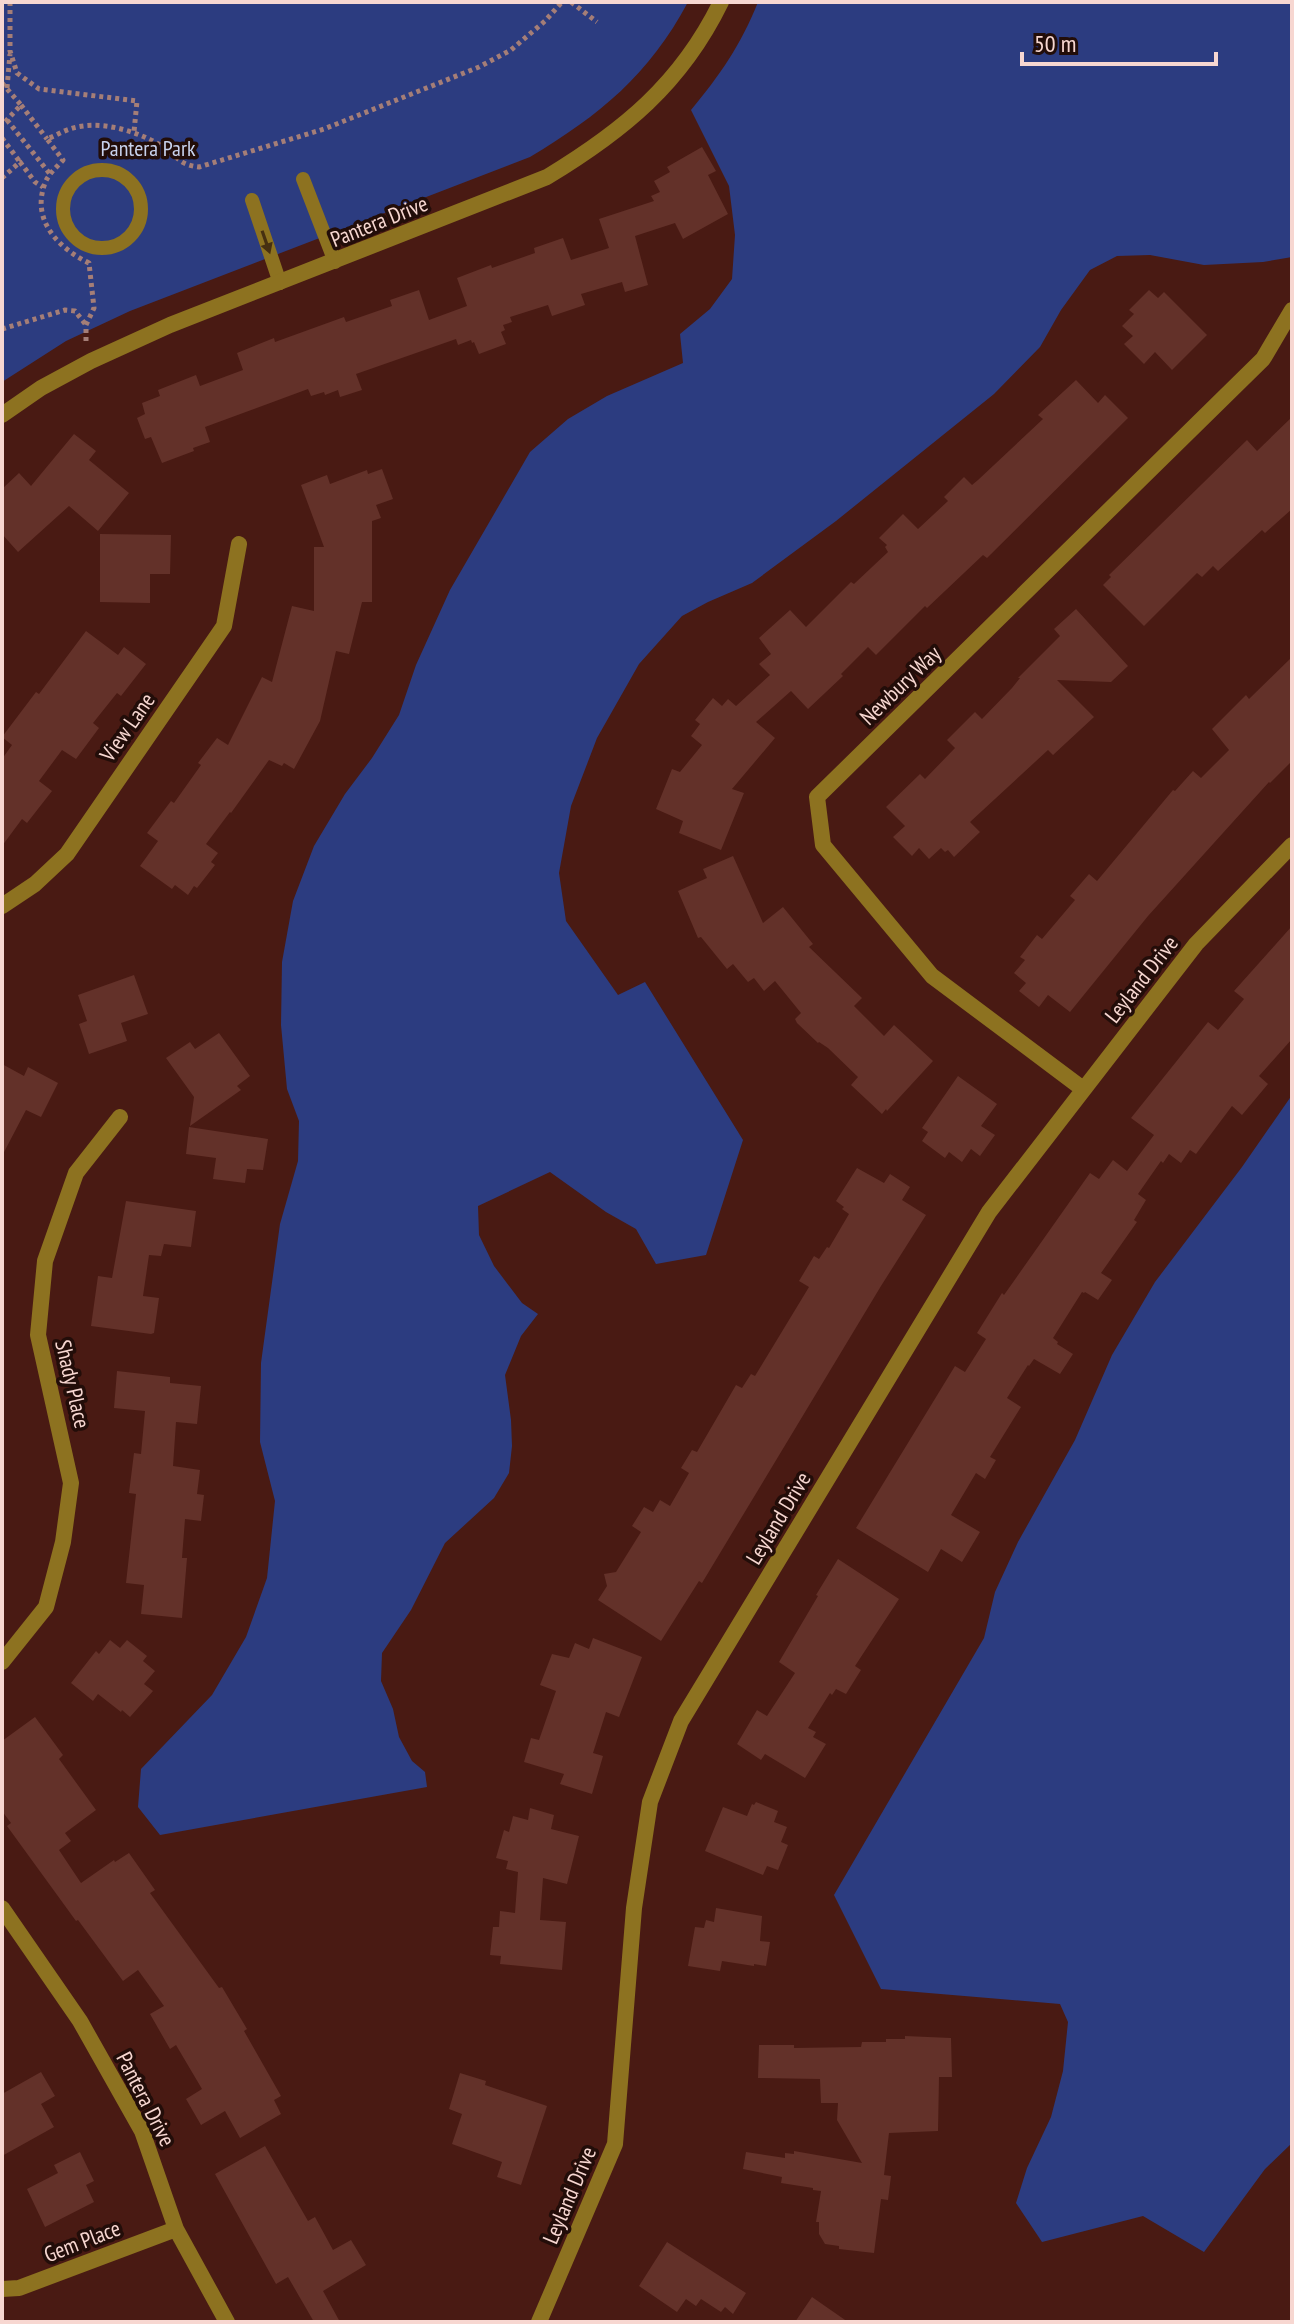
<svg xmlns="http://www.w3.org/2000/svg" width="1294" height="2324" font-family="'PT Sans Narrow',sans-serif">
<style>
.green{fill:#2c3c80}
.building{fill:#633129}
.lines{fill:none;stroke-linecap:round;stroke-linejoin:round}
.path{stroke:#a57e77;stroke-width:5;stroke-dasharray:4 4;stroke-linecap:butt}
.lane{stroke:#8d7220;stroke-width:14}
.street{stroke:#8d7220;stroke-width:16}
.oneway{fill:#473011}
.labels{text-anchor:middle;stroke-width:7;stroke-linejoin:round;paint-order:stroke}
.park-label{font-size:22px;fill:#c8d2ed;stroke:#220d09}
.street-label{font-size:22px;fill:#f7d7d1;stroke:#220d09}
</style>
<rect width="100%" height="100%" fill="#491a13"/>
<path class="green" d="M2,2H688C649,75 600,115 530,157L130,311L66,341L2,382Z
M758,2H1292V257L1263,262L1204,265L1150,255L1117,256L1090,270L1061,310L1040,347L994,394L836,521L752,583L708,602L682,616L639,664L597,738L571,806L559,873L566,921L618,995L645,982L743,1140L706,1255L656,1264L636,1229L606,1212L550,1172L478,1206L479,1235L494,1266L522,1303L538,1314L521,1336L505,1375L511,1420L512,1446L509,1473L494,1498L445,1543L411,1610L382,1653L381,1681L393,1709L399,1737L412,1761L425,1772L427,1787L160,1835L138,1807L141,1769L212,1695L246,1637L267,1578L275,1501L260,1442L261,1363L280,1224L298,1161L299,1121L287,1089L281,1025L282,962L293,901L314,846L345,794L372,758L399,715L416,665L450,590L530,452L568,419L607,396L683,363L680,334L710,309L732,279L735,235L729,186L691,110C720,75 741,45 758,2Z
M1292,1095V2143L1265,2169L1204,2252L1143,2216L1042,2242L1016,2203L1027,2168L1051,2117L1063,2071L1068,2022L1060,2004L881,1989L834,1895L984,1638L995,1592L1018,1542L1075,1440L1112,1355L1155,1282L1242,1167Z"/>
<path class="building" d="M702,147L716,171L708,175L728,214L683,239L675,223L635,236L648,285L625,292L622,282L581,294L585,305L552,316L548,305L510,317L512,322L503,325L505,330L501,332L506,344L479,354L474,342L472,343L471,340L458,345L456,339L356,374L362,390L340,397L338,390L325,395L324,392L311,396L308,389L205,427L210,442L193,448L194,451L162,463L151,437L145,439L137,418L145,414L142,403L160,396L158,390L196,375L200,386L243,370L237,353L274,338L275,342L344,317L346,322L392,306L390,300L419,290L429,320L467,306L457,278L491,265L492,268L535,253L534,248L563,238L571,260L609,248L599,219L654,201L651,196L660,192L654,181L670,172L667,167Z
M1149,290L1158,298L1164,292L1207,335L1172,370L1155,352L1144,364L1124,344L1133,336L1122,326L1134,314L1129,310Z
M1076,380L1098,403L1105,395L1128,418L987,558L983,555L927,608L925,606L876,655L868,647L841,674L843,676L808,709L791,691L756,722L775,738L732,789L744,793L721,850L679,833L683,821L656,809L672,769L680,772L702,745L691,736L700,724L695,720L713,698L722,706L728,699L736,706L770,675L759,664L771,654L759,638L790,610L806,627L851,582L854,584L888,552L885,547L887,545L879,538L903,514L918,529L948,501L944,497L964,477L972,485L978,480L1043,419L1038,415Z
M1292,417V509L1265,533L1262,530L1218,571L1213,566L1202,577L1197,573L1144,626L1103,585L1111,577L1109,575L1247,440L1257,451Z
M74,434L96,451L89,460L129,493L98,531L69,506L18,552L2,534V489L19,473L31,486Z
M382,469L393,499L376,505L381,518L372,521V602H362L349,654L336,651L320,721L294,769L284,763L282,766L269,760L231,813L230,812L206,844L218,853L211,862L215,865L197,888L194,886L188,895L175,885L172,889L140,866L158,841L147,833L171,801L174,803L201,765L198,763L217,738L228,745L262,677L272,682L292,606L314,611V547H324L301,485L327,475L330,484L367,470L368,474Z
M100,534L171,535L170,574H150V603L100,602Z
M1076,609L1128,666L1111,682L1057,680L1094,717L1053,755L1048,750L970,822L980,832L954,857L948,850L945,852L941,848L929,859L919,848L912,856L893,837L905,826L886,807L920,774L925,779L955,748L947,740L975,712L982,719L1012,688L1020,678H1018L1060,636L1054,629Z
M86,631L118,655L124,647L146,664L121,696L117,693L93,723L99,728L76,759L62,750L39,781L52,791L27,823L22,819L2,846V759L12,745L2,737L36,692L39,694Z
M1292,657V761L1270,783L1269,782L1148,916L1070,1012L1048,995L1039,1007L1019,991L1026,983L1014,973L1025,960L1020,957L1037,935L1042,939L1075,900L1070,896L1089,874L1097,881L1173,790L1175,791L1193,771L1201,778L1229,750L1212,729L1246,695L1249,699Z
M733,856L763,923L783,907L813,944L809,947L862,998L854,1006L884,1036L894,1025L933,1061L887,1111L886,1109L882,1114L851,1085L858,1077L828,1048L819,1042L818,1043L797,1023L795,1019L801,1013L775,981L764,991L754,978L748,982L733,964L727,969L701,937L698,938L678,891L707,878L703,869Z
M1292,926V1039L1259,1076L1268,1084L1242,1115L1232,1106L1196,1154L1190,1150L1181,1163L1169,1154L1163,1163L1161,1161L1138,1194L1146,1200L1134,1220L1137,1222L1101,1273L1112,1280L1098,1300L1085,1292L1084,1293L1082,1292L1053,1338L1058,1342L1057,1344L1073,1354L1060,1374L1034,1359L1029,1366L1028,1365L1007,1398L1021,1407L990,1457L996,1460L985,1479L976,1473L951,1515L980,1532L962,1562L941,1549L928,1572L856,1528L955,1366L965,1372L986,1339L977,1333L1002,1293L1004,1295L1090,1173L1099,1179L1113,1160L1127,1171L1154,1135L1131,1118L1208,1022L1218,1030L1244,999L1234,991Z
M134,975L148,1014L121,1023L127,1041L89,1054L79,1024L87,1021L78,995Z
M219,1033L250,1076L237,1086L241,1090L190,1126L194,1097L166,1058L190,1042L195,1049Z
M2,1064L24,1076L28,1067L58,1083L41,1117L26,1110L2,1156Z
M958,1076L997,1104L981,1126L995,1135L980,1156L971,1149L962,1162L949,1152L945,1158L922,1141L928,1132L922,1128Z
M189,1127L268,1139L263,1170L247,1169L245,1183L213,1179L216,1158L186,1154Z
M857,1168L884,1183L890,1174L910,1187L902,1200L926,1215L881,1286L702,1583L699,1581L661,1641L598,1600L607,1586L604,1574L616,1572L641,1532L632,1526L644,1507L653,1512L660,1500L670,1506L689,1473L681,1468L692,1450L697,1452L736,1385L742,1388L751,1374L755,1376L809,1287L799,1281L814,1256L819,1259L827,1247L829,1248L849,1214L842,1209L844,1207L836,1201Z
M126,1201L196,1211L191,1247L164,1244L161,1256L149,1255L143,1296L159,1298L154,1333L151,1334L91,1326L98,1276L112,1278Z
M117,1371L170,1377V1383L201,1386L197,1424L176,1422L173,1466L200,1470L197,1494L204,1495L201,1521L185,1519L182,1558H187L182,1618L141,1614L144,1585L126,1583L136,1494L129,1493L134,1453L141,1454L145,1411L114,1408Z
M838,1559L899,1599L855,1666L861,1670L846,1694L836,1689L832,1695L830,1693L808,1728L816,1732L813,1737L826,1744L805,1778L765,1754L761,1760L737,1744L757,1710L767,1716L795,1673L779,1662L818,1596L816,1595Z
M593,1638L642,1657L619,1717L606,1712L593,1753L603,1756L592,1794L560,1784L564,1774L524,1762L531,1738L539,1740L556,1691L540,1685L552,1654L569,1658L575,1643L589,1649Z
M110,1640L120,1648L127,1640L147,1656L143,1661L155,1671L144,1684L153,1691L130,1717L122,1710L121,1712L98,1694L93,1701L71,1683L96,1651L99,1654Z
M35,1717L63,1755L59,1759L96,1810L65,1833L71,1841L59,1850L81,1883L114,1860L115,1862L129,1853L155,1890L150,1893L219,1988L222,1987L247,2029L244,2031L281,2096L274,2100L281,2114L240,2138L225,2111L201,2125L186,2099L202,2089L176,2045L170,2049L150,2014L164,2006L138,1970L123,1981L78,1920L76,1921L7,1826L11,1823L2,1811V1741Z
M756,1802L778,1811L774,1822L787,1827L781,1842L788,1845L778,1870L767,1866L763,1875L705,1851L723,1807L747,1816L752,1804L754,1805Z
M530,1808L554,1815L551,1829L579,1836L567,1884L543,1878L540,1920L566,1922L562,1970L500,1964L501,1956L490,1955L493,1927H499L500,1911L515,1913L518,1872L506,1869L508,1861L496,1858L504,1830L509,1832L513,1816L528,1820Z
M716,1908L762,1916L760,1941L770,1942L766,1966L754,1964V1966L722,1961L720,1971L688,1966L695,1927L704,1928L706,1920L714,1922Z
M905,2036L951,2038L952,2077H939L938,2131L889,2133L884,2175L891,2176L888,2200L881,2199L874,2253L839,2249V2246L825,2244L819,2234V2222H816L821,2191L813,2190V2188L781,2183L782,2177L743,2169L746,2152L785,2158V2153L794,2154V2151L862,2163L837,2120L838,2103H821L820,2079L758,2078L759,2045H794V2048L861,2047L862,2042H886V2039H905Z
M41,2072L55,2096L41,2104L54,2127L2,2156V2094Z
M460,2073L486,2081L485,2085L547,2106L521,2185L497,2177L502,2162L452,2144L462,2114L449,2109Z
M265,2146L308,2221L315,2217L333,2250L351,2240L366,2265L323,2291L340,2322H314L288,2277L276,2284L215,2174Z
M80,2152L94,2181L86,2185L94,2202L45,2227L27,2189L58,2173L54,2165Z
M667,2242L746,2293L733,2314L725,2307L721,2312L701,2299L696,2306L686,2299L677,2312L639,2286Z
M812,2297L848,2322H795Z"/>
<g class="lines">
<path class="path" d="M10,2V51L17,73L39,89L137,101L134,132
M571,2L597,22
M2,83L21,105L2,125
M7,88L10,54
M21,105L47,139
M7,120L50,174
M2,138L20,162
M2,178L20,162L35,182L43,187
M2,329L65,310L75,311L86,325
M86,341V325L94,308L89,263C60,249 32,222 44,186C47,175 56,168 63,160L47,139C55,136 63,131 70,129C99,119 137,131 162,146C177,156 179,165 199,167L324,129L479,67L511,50L545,21L562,2"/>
<path class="lane" d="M63 209a39 39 0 1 1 78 0a39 39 0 1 1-78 0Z
M303,179L335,262
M252,200L280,283"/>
<path class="street" d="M2,415L41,388L91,361L170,325L547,177C623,131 681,84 721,2
M2,906L35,884L67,854L224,626L239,544
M1083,1089L932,976L823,845L817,797L1263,359L1292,310
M2,1662L46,1607L63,1542L71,1483L38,1335L45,1261L76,1173L120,1117
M2,1908L80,2021L142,2131L176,2229L227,2322
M2,2289L19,2288L176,2229
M539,2322L615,2144L634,1908L650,1802L681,1721L989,1212L1196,944L1292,845"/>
</g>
<defs><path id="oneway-solid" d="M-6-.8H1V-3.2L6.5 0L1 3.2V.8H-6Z" transform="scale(2)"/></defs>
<use class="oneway" href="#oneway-solid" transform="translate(266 242) rotate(71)"/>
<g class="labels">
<g class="park-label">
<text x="148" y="156">Pantera Park</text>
</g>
<g class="street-label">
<text transform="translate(379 221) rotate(-22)" y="8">Pantera Drive</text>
<text transform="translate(900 685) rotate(-44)" y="8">Newbury Way</text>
<text transform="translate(127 727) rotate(-55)" y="8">View Lane</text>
<text transform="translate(1141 979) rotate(-52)" y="8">Leyland Drive</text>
<text transform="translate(73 1384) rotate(77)" y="8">Shady Place</text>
<text transform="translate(778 1518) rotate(-59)" y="8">Leyland Drive</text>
<text transform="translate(146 2099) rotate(63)" y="8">Pantera Drive</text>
<text transform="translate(569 2195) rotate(-67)" y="8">Leyland Drive</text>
<text transform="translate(82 2241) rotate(-21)" y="8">Gem Place</text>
</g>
</g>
<rect width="1294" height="2324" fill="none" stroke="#f7d7d1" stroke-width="8"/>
<path d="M1022 52v12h194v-12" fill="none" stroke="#f7d7d1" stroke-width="4"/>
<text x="1034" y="52" font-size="24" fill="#f7d7d1" stroke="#220d09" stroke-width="6" paint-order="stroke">50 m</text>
</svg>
